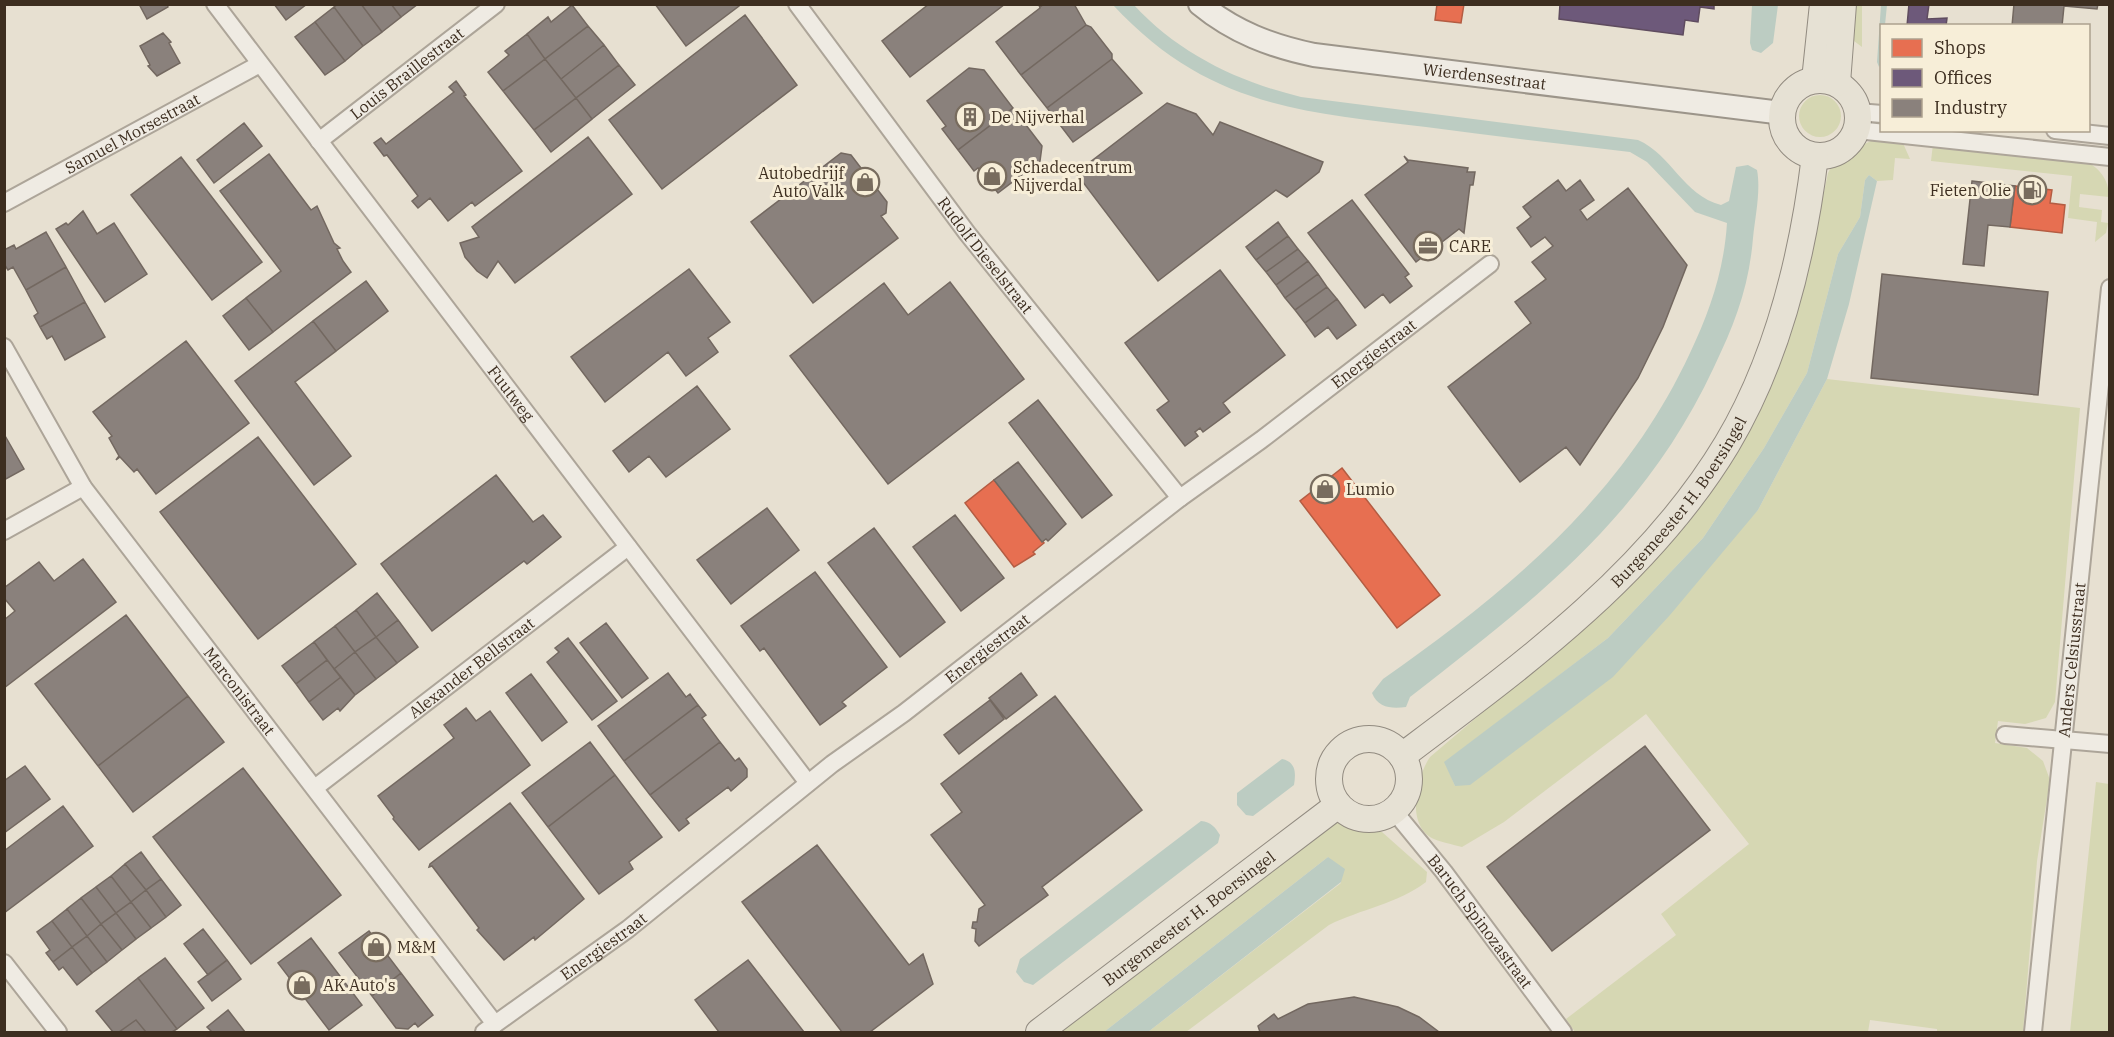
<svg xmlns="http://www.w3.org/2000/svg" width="2114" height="1037" font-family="'IBM Plex Serif',serif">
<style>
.green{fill:#d6d7b3}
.water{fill:#bcccc2}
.shops{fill:#e76f51;stroke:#b45c42;stroke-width:1.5}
.offices{fill:#6d597a;stroke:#5f4c5f;stroke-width:1.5}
.industry{fill:#8a817c;stroke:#736860;stroke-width:1.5}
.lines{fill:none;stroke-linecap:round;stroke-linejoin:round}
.street-casing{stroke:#ada599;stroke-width:20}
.secondary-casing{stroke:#9c958a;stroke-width:26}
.primary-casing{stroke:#928b80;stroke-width:28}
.street{stroke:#efebe3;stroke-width:16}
.secondary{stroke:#efebe3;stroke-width:22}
.primary{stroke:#e6e1d4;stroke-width:26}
.labels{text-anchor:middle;stroke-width:6;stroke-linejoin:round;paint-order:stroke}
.street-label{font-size:16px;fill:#3d2e20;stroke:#f7eed8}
.poi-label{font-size:16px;fill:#3d2e20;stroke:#f7eed8;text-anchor:start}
</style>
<rect width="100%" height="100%" fill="#e7e0d1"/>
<path class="green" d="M1849,5H1862V47L1846,35Z
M1799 116a21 21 0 1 1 42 0a21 21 0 1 1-42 0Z
M1877,138L1902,141L1910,159L1895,158L1893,180L1877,181L1869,175L1865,180L1860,217L1838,254L1807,373L1764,448L1703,538L1608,638L1445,762L1455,786L1758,510L1827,379L2080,408L2055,702L2046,718L2025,724L1998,721L1995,743L2027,748L2043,761L2050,780L2037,861L2023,1032H1937V1029L1870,1020L1868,1032H1575L1566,1019L1676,935L1661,914L1749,844L1646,714L1504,822L1462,847C1452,844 1438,842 1430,837C1406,821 1417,776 1430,757L1628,589L1649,557L1689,510L1813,244L1828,173L1833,163L1850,151Z
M1933,144L2083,160C2099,167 2109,179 2109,197L2080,194L2079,207L2102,210L2101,222L2108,223L2106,233L2095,242L2097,222L2068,218L2072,176L1931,161Z
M2096,782L2109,784V1032H2070Z
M1332,821L1382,832L1427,872L1426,882C1397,904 1361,909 1329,925L1186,1032H1148L1341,883L1328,857L1104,1032H1052Z"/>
<path class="water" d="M1113,5H1134C1178,53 1238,82 1301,97L1638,140C1672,155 1683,195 1721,205L1729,201L1736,167L1748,165L1757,170C1761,191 1755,217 1753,238C1749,287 1735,323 1714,367C1644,517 1536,599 1410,697L1406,707C1392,709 1378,708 1372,693L1383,679C1509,590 1623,497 1690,353C1710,311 1724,270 1727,223L1695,212L1647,162L1630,152C1562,144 1494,136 1426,127C1298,112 1206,105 1113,5Z
M1752,5H1778L1773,43L1761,53L1752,50L1750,43Z
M1881,5H1887L1885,25L1882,26L1881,63L1879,67L1877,62Z
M1869,175L1877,181L1849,304L1827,379L1758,510L1670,615L1613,677L1470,785L1455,786L1444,762L1608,638L1703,538L1764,448L1807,373L1838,254L1860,217L1865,180Z
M1282,759C1296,762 1296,773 1294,785L1253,816L1246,815L1237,805V793Z
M1201,821C1211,822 1215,827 1220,835L1218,843L1033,985L1024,982L1016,972L1020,959Z
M1328,857L1345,869L1341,882L1148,1032H1104Z"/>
<path class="shops" d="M1437,4H1464L1461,23L1435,20Z
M2015,186L2052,190L2050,203L2065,205L2062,233L2010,227Z
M1342,468L1440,595L1397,628L1300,501Z
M994,480L1044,543L1033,552L1035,554L1014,567L965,503Z"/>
<path class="offices" d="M1560,4H1714V9L1700,7L1698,22L1685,20L1683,35L1559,19Z
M1909,4H1929L1927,19L1947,18L1946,26H1907Z"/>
<path class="industry" d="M139,4H167L168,7L147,19Z
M274,4H307L286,20Z
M338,4H361L382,32L363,46L334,7Z
M361,4H391L401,17L382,32Z
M391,4H418L401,17Z
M655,4H738L739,6L686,46Z
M929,4H1005L910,77L882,41Z
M1044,4H1074L1086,25L1021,75L996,42L1040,8L1039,5L1040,7Z
M2014,4H2098L2097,9L2064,6L2062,26H2012Z
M572,5L588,26L545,59L527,34L548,17L551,22Z
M334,7L363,46L345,61L315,22Z
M745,15L797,85L662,189L609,120Z
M315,22L345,61L325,75L295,37Z
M1086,25L1091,27L1112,54V59L1047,108L1021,75Z
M588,26L604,45L561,79L545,59Z
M163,33L171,42L169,43L180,63L157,76L148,66L150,65L140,46Z
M527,34L545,59L503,91L488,72L509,55L505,51Z
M604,45L619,65L576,98L561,79Z
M545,59L576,98L534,130L503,91Z
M1112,59L1142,93L1073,142L1047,108Z
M619,65L635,85L592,119L576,98Z
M969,68L984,70L1013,108L958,150L942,129L946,126L927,101Z
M456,81L466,95L464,96L522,171L475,206L472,202L448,221L430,198L418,208L412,201L418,196L387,155L384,156L374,143L381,138L386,144L454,92L449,87Z
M576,98L592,119L551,152L534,130Z
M1167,103L1196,114L1213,135L1220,122L1323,162L1319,172L1287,197L1276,190L1158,281L1076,173Z
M1013,108L1042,146L1040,161L998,193L978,168L974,171L958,150Z
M244,123L262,146L214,183L197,160Z
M588,137L632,194L515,283L498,261L487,278L477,271L465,257L460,243L479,237L472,227Z
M841,153L851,155L887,202L886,213L881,216L898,238L813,303L751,222Z
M269,154L311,210L317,206L334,243L340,248L337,249L343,261L351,272L273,332L246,298L281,271L220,191Z
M1404,156L1408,160L1468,168L1467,172H1475L1473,185H1470L1464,233L1459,229L1416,262L1365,195L1408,162Z
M181,157L262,262L212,300L131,195Z
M1558,180L1566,191L1580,180L1594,200L1580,210L1587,220L1628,188L1687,265L1663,327L1638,378L1580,465L1566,447L1520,482L1448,387L1531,323L1515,302L1546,279L1532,262L1553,246L1545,237L1531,247L1517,228L1531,217L1523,207Z
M1972,181L2015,186L2010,227L1988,225L1984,266L1963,264Z
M1352,200L1409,274L1405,277L1412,286L1390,303L1383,294L1365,308L1308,233Z
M83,211L97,234L114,223L147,274L105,302L56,229L66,223L68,225Z
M1278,222L1288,236L1256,260L1246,247Z
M46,232L66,267L26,290L13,267L8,270L4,264V250L14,245L16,249Z
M1288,236L1298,249L1266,272L1256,260Z
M1298,249L1308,261L1276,285L1266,272Z
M1308,261L1318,274L1285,298L1276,285Z
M66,267L85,302L40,327L34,316L38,313L26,290Z
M689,269L730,322L708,338L718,352L686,376L668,352L605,402L571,357Z
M1220,270L1285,355L1223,403L1230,412L1203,432L1200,428L1195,432L1198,436L1185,446L1157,410L1169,401L1125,343Z
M1318,274L1327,287L1295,310L1285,298Z
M1882,274L2048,292L2038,395L1871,378Z
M366,281L388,311L336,351L313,321Z
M950,282L1024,379L888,484L790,356L884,283L908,315Z
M1327,287L1337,299L1305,323L1295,310Z
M246,298L273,332L249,350L223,316Z
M1337,299L1356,325L1337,339L1328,327L1315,337L1305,323Z
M85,302L105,337L65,360L52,336L47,339L40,327Z
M313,321L336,351L295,382L351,456L314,485L235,381Z
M186,341L249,423L156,494L137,469L134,472L120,457L116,460L119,456L109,438L112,436L93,412Z
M697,386L730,429L666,477L649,456L629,472L613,451Z
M1038,400L1112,495L1082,518L1009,423Z
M4,434L24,469L4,480Z
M258,437L356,564L258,639L160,512Z
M1018,462L1066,524L1048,541L1046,539L1042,542L994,480Z
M496,475L533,522L543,515L561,537L527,564L524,561L432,631L381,564Z
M767,508L799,550L731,604L697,560Z
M955,515L1004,578L961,611L913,547Z
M874,528L945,622L900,657L828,563Z
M83,559L116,602L4,688V620L15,611L4,598V588L39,562L54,581Z
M815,572L887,667L842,702L846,706L820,725L764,648L760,651L741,626Z
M377,593L398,620L376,637L356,610Z
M356,610L376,637L355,652L335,626Z
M126,615L188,696L98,766L35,684Z
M398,620L418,647L397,663L376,637Z
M606,623L648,678L622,698L580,643Z
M335,626L355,652L334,669L314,642Z
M376,637L397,663L376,679L355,652Z
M568,638L617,701L592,720L547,662L559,652L555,648Z
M314,642L327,660L296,684L282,666Z
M355,652L376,679L355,695L334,669Z
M327,660L341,677L309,702L296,684Z
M668,673L686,697L690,694L698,705L624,761L598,726Z
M1021,673L1037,695L1006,719L989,698Z
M531,674L567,722L542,741L506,693Z
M341,677L355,695L340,711L338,708L323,720L309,702Z
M188,696L224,742L133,812L98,766Z
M1055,696L1142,810L1042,887L1048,895L979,946L975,941L976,929L972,928L973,922H977L979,909L985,905L931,835L962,812L941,784Z
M990,700L1004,719L959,754L944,735Z
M698,705L706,715L702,718L720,742L650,795L624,761Z
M466,708L476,721L490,711L530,765L419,850L393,819L394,817L378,796L454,738L444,725Z
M590,742L615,775L548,827L522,793Z
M720,742L735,761L739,758L747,769V777L731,791L728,787L686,819L689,823L679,831L650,795Z
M1645,746L1710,830L1552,951L1487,867Z
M25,766L50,799L4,833V781Z
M243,768L341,895L251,964L153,837Z
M615,775L662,837L629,862L633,869L599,894L548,827Z
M510,803L584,899L535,940L534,937L504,960L477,930L479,928L432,866L429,867L430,864Z
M63,806L93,846L4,913V851Z
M817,845L909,965L923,954L933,984L870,1032H842L742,902Z
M141,852L161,879L146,890L125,864Z
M125,864L146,890L131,902L111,876Z
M111,876L131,902L116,913L96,887Z
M161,879L181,905L166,917L146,890Z
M96,887L116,913L101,924L81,898Z
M146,890L166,917L151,928L131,902Z
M81,898L101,924L87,936L67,909Z
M131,902L151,928L136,939L116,913Z
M67,909L87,936L72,947L52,921Z
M116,913L136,939L122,950L101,924Z
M52,921L72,947L53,962L46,953L50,950L37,932Z
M101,924L122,950L107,962L87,936Z
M203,929L227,960L208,975L184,944Z
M369,931L401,973L372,996L339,953Z
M87,936L107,962L92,973L72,947Z
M311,938L362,1005L329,1030L278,963Z
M72,947L92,973L77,985L63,967L59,970L53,962Z
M165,958L204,1008L177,1029L138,978Z
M227,960L241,979L212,1001L198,982Z
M748,960L804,1032H719L695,1000Z
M401,973L433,1015L418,1027L415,1023L408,1029L396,1028L372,996Z
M138,978L177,1029L172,1032H146L136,1020L119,1032H113L96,1011Z
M1354,997L1398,1007L1419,1017L1439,1032H1260L1258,1026L1274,1014L1278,1019L1308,1004Z
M228,1010L245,1032H212L207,1027Z
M136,1020L146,1032H119Z"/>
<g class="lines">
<g class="street-casing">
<g id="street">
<path id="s1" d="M215,4L808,783"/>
<path id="s2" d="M797,4L967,233L1180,498"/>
<path d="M1858,112L1882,114"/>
<path d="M1857,130L2110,157"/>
<path d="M2055,130L2110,136"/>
<path id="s3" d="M319,141L496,4"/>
<path id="s4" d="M4,203L260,64"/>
<path id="s5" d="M4,347L83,487L495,1024"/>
<path d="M4,531L83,487"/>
<path d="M2005,735L2110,744"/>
<path id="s6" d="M316,787L628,547"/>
<path id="s7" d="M1394,811L1444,872L1563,1032"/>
<path d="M4,963L58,1032"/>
<path id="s8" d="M484,1032L628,929L832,764L904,713L1180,498L1261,440L1490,264"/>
<path id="s9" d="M2033,1032L2110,288"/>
</g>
</g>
<g class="secondary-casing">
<g id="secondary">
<path id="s10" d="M1200,4C1234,32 1271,46 1314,55L1782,113"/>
</g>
</g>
<g class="primary-casing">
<g id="primary">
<circle cx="1820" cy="118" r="38"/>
<path d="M1815,80L1823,4"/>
<path d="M1837,83L1843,4"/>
<circle cx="1369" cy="779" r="40"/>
<path id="s11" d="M1402,756C1521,667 1649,574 1727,444C1779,357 1803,255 1815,156"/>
<path id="s12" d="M1039,1032L1338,805"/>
</g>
</g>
<use href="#street" class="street"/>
<use href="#secondary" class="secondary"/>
<use href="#primary" class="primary"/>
</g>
<defs>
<g id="building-ring" transform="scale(1.5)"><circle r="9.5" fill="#f7eed8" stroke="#786c5e" stroke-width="1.5"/><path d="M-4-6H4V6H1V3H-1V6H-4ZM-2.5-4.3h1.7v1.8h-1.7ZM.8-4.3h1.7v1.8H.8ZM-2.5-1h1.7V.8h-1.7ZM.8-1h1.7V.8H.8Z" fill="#786c5e"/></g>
<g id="shop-ring" transform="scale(1.5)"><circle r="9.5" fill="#f7eed8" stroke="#786c5e" stroke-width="1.5"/><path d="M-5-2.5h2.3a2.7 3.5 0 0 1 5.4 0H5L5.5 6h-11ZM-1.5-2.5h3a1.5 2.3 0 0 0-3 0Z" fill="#786c5e"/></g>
<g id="fuel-ring" transform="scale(1.5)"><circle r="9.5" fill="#f7eed8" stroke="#786c5e" stroke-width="1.5"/><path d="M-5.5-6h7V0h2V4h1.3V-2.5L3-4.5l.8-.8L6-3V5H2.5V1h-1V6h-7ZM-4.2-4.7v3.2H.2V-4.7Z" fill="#786c5e"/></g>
<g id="office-ring" transform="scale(1.5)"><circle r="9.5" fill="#f7eed8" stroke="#786c5e" stroke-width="1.5"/><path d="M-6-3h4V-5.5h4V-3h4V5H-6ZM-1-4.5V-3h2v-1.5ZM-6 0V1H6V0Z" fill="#786c5e"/></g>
</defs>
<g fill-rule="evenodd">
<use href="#building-ring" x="970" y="117"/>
<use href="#shop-ring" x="992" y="176"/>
<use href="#shop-ring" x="865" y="182"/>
<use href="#fuel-ring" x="2032" y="190"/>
<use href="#office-ring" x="1428" y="246"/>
<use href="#shop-ring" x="1325" y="489"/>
<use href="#shop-ring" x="376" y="947"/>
<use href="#shop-ring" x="302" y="985"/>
</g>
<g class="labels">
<g class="street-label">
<text dy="6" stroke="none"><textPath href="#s3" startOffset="111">Louis Braillestraat</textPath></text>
<text dy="6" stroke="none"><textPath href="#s10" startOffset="298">Wierdensestraat</textPath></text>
<text dy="6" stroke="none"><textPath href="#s4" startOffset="146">Samuel Morsestraat</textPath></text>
<text dy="6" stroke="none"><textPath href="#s2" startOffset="314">Rudolf Dieselstraat</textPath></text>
<text dy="6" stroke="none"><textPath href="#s8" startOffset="1119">Energiestraat</textPath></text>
<text dy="6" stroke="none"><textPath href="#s1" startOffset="489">Fuutweg</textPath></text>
<text dy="6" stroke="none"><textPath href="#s11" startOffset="378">Burgemeester H. Boersingel</textPath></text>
<text dy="6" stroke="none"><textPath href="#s8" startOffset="633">Energiestraat</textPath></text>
<text dy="6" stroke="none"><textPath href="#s9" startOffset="374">Anders Celsiusstraat</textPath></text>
<text dy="6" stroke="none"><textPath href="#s6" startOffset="196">Alexander Bellstraat</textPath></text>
<text dy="6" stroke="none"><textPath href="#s5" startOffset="418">Marconistraat</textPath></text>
<text dy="6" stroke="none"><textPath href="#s12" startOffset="188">Burgemeester H. Boersingel</textPath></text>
<text dy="6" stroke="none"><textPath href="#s7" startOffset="140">Baruch Spinozastraat</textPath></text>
<text dy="6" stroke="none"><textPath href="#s8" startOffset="147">Energiestraat</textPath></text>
</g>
<g class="poi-label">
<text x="991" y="123">De Nijverhal</text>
<text x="1013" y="173">Schadecentrum<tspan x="1013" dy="18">Nijverdal</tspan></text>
<text x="844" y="179" text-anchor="end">Autobedrijf<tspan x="844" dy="18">Auto Valk</tspan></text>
<text x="2011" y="196" text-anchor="end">Fieten Olie</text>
<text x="1449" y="252">CARE</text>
<text x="1346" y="495">Lumio</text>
<text x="397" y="953">M&amp;M</text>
<text x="323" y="991">AK Auto's</text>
</g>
</g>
<rect width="2114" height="1037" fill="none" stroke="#3d2e20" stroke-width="12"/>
<rect x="1880" y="24" width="210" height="108" fill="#f7eed8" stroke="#ada18e" stroke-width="1.5"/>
<rect x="1892" y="39" width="30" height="18" fill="#e76f51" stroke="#ada18e" stroke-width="1.5"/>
<text x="1934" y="54" font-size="18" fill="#3d2e20">Shops</text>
<rect x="1892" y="69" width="30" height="18" fill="#6d597a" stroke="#ada18e" stroke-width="1.5"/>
<text x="1934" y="84" font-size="18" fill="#3d2e20">Offices</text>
<rect x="1892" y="99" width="30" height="18" fill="#8a817c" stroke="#ada18e" stroke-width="1.5"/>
<text x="1934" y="114" font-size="18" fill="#3d2e20">Industry</text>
</svg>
